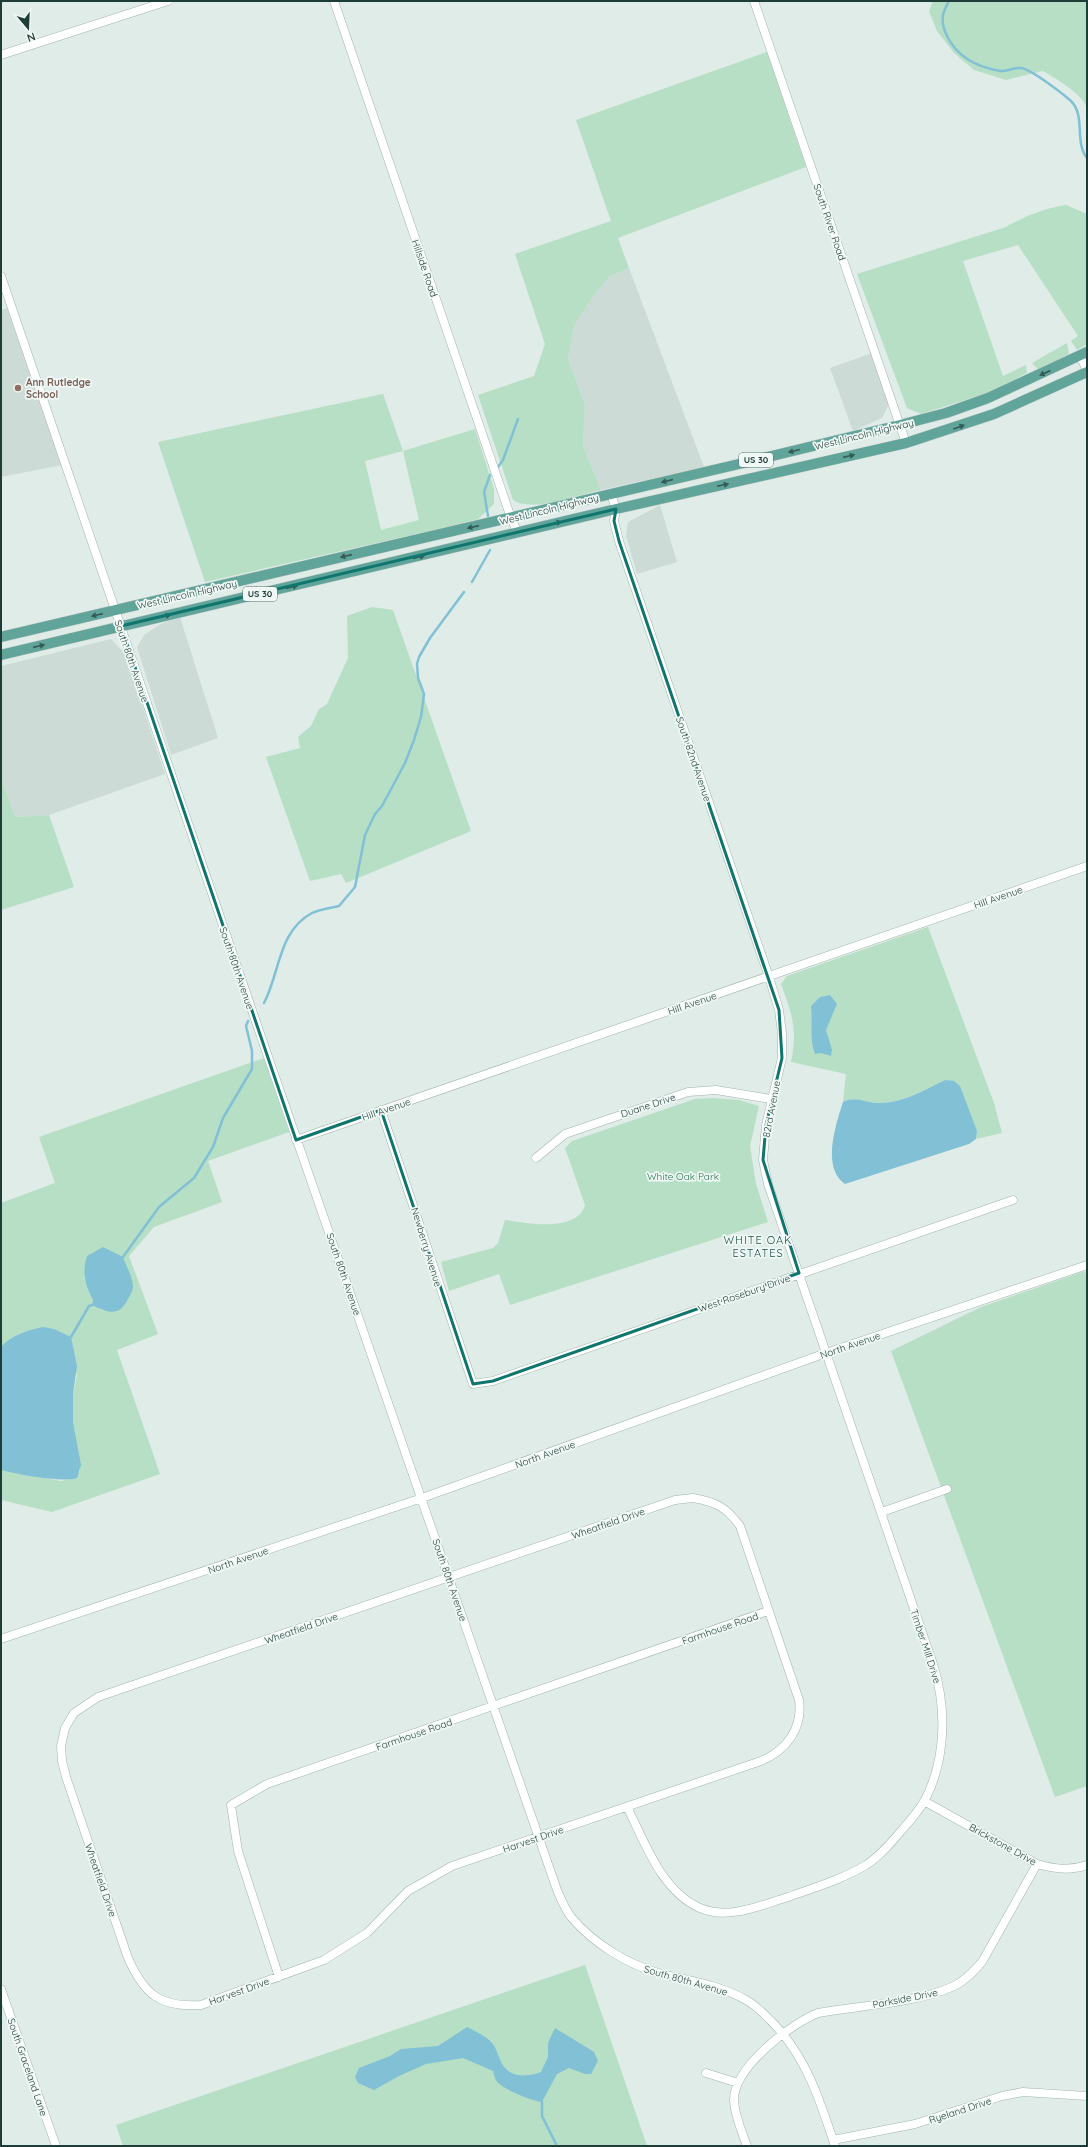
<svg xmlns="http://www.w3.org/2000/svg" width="1088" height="2147" font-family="Quicksand,sans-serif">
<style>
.built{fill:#cddbd6}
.green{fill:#b6dfc5;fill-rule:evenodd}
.water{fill:#82c0d5}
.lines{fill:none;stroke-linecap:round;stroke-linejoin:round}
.stream{stroke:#82c0d5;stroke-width:2.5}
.minor-casing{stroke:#a2b4af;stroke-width:9}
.major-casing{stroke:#c0c9c7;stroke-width:11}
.minor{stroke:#fff;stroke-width:8}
.major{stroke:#60a49a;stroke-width:10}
.oneway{fill:#325c55}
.marked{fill:none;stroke:#0f766e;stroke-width:3;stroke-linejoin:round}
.education-dot{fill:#8d6e63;stroke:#f0f8f5;stroke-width:1.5}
.labels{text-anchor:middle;stroke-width:3.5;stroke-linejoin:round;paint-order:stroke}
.shield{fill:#f0f8f5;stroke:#5e7571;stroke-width:1}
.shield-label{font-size:9px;font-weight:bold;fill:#1f3d38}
.street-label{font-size:10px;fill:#1f3d38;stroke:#f0f8f5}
.education-label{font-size:10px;font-weight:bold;fill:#785e54;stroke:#f0f8f5;text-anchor:start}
.park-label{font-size:10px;fill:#26764d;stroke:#f0f8f5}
.neighbourhood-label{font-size:11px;letter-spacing:1px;fill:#1a5048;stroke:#f0f8f5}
</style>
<rect width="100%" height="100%" fill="#dfece7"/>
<path class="built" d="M629,268L704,467L601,490L583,446L585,405L568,359L574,326L592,298L609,277Z
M7,308L62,465L1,477V310Z
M872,353L889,404L882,418L853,431L830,368Z
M660,505L677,562L637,574L626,536L628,522Z
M180,617L218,738L171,755L137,647L145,634L161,624Z
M111,639L125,654L165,774L49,815L15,817L1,778V666Z"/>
<path class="green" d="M933,1H1087V108C1082,93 1056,79 1043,71L1006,80L974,70L954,53L937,31L929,11Z
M767,52L806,167L618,238L629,268L609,277L592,298L574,326L568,359L585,405L583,446L601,490C577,495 533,513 513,500L478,395L534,376L545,344L515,254L611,221L576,120Z
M1066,205L1087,214V344L1077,350L1071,341L1078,336L1018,245L963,261L1003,376L1026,365L1027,373L993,391L921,414L907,408L857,274L1006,227C1025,216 1043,209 1066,205Z
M1067,343L1069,354L1039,370L1032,363Z
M383,394L403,451L475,429L494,489V504L478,519L447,527L205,582L158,442ZM403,451L419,520L381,530L365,461Z
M372,607L393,610L471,831L346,883L341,874L310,881L266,757L300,748L298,737L311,726L319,709L327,704L348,658L347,616Z
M1,778L15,817L49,815L74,887L1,910Z
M928,927L994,1103L1002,1133L976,1139L977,1131L945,1080C924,1090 905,1102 881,1103C867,1104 856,1095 843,1102L846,1074L791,1062C798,1030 792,1014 781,984L787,976Z
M264,1058L289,1132L208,1161L222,1202L154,1227L129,1256L158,1334L117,1350L160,1474L52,1512L1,1500V1470L61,1481L72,1479L80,1471L73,1422V1394L77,1375L54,1329C35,1328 14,1332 1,1347V1203L55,1183L39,1137ZM84,1276L104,1311L92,1305L93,1300L89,1293Z
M713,1098L739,1100L759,1106L750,1146L756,1184L768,1222L510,1305L499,1274L449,1291L441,1262L493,1248L498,1243L505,1220C527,1223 577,1233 585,1205L565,1148L572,1141L695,1099Z
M1085,1271L1087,1282V1786L1055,1797L891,1351L981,1307Z
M585,1965L647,2146H123L116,2125Z"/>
<path class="water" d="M830,995L837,1004L826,1030L832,1050L831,1056L821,1053L815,1054C809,1039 813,1022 811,1006L820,997Z
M945,1080L954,1081L960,1086L977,1131L976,1139L969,1144L845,1184C821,1168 836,1124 843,1102C856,1095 867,1104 881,1103C905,1102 924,1090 945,1080Z
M103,1247L123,1257C126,1266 133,1277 133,1287C133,1291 130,1295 128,1299C119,1317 108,1313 92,1305L93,1300C85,1286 82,1272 87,1256Z
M43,1327L54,1329L71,1337L77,1366L73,1394V1422L81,1465L77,1478C63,1483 16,1474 1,1470V1347C11,1335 28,1330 43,1327Z
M467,2027C477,2032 486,2036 493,2044C498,2051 499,2062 506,2069C514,2078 531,2076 541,2072L548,2057V2043L555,2028L594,2052L598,2061L591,2074H585L569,2068L557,2074L542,2102C531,2101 506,2090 498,2083C495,2080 494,2075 493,2071L463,2058L426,2064L399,2076L374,2090L358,2083L355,2077L359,2068L390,2056L401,2049L438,2046Z"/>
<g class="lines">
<path class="stream" d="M949,1C947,5 944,10 943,15C942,21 944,30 947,36C957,57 977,67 1000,71C1007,72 1014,67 1021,68C1031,69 1063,94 1071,101C1086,116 1074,142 1087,158
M498,467L503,460L518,419
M488,516L484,492L490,475
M472,582L490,550
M264,1003C280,973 278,931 312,913C320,909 331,908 339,906L355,887L365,835L375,814L382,806L405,763L414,740L421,717L424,694L418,678L417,664L419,657L430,638L464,592
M123,1257L159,1207L194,1178L213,1147L223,1118L252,1069V1051L246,1026L248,1021
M71,1337L89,1306L92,1305
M542,2102V2116L557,2146"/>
<g class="minor-casing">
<path id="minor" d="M334,1L511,518L518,533
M754,1L906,443
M1,55L168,1
M1,276L256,1022L557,1890C561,1899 565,1909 571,1917C594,1944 628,1965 662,1974C690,1981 720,1985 746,2000C756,2005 765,2015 773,2023C807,2058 820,2101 835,2146
M1080,356L1087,370
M611,494L616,509L614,521L619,541L769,977L779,1010L782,1033V1058L766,1125L763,1160L768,1184L933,1664C947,1708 946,1759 925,1800C919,1811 909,1822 901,1831C891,1843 880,1856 866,1865C841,1880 813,1888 785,1898C759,1906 728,1920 700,1908C661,1891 645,1842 627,1807
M381,1110L473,1384L493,1381L1013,1200
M296,1140L1087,866
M536,1158L565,1134L688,1092L716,1090L771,1099
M693,1498C716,1502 726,1507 740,1526L799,1700C803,1728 787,1750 761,1761L452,1866L408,1891L367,1933L324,1960L201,2005C160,2008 144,1994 128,1958L66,1777L62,1761L61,1746L65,1728L74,1713L98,1697L675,1500Z
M882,1512L947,1489
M1,1639L422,1498L826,1353L1087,1265
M924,1801L1037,1864C1055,1869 1069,1871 1087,1865
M279,1977L238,1851L231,1805L267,1784L768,1611
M1,1989L56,2146
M706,2073L738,2083
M833,2140L915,2124L1002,2096L1023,2092L1087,2096
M747,2146C742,2132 735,2117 734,2101C733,2068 790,2024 818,2013C862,2005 914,2004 954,1986C965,1981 974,1971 982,1962L1037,1864"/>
</g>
<g class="major-casing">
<path id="major" d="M1,637L739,464L900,425L946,413L988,398L1087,352
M1,655L616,509L906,443L994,414L1087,372"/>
</g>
<use href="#minor" class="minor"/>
<use href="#major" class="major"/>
</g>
<defs><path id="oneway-solid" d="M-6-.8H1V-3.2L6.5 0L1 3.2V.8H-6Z"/></defs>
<g class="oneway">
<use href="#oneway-solid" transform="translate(1045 373) rotate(155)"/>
<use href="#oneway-solid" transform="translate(959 427) rotate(-20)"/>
<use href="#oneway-solid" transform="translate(794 451) rotate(166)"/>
<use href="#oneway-solid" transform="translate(849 456) rotate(-13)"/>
<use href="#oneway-solid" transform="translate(667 481) rotate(167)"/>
<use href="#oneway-solid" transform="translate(723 485) rotate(-12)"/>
<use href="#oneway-solid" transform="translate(556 523) rotate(-14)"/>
<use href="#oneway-solid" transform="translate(473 527) rotate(167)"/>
<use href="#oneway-solid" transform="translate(346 556) rotate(167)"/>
<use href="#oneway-solid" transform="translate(419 557) rotate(-13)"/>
<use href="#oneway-solid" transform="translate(292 587) rotate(-13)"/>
<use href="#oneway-solid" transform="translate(97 615) rotate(167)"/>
<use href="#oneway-solid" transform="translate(165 616) rotate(-13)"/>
<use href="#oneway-solid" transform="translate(39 646) rotate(-13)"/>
</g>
<path class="marked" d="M616,509L614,521L619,541L779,1010L782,1058L766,1125L763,1160L799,1273L493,1381L473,1384L381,1110L296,1140L121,626Z"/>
<circle class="education-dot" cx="18" cy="388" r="4"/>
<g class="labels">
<g class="shield">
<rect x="739" y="453" width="34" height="14" rx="3"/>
<rect x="243" y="587" width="34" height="14" rx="3"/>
</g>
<g class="shield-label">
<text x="756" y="463">US 30</text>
<text x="260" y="597">US 30</text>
</g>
<g class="street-label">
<text transform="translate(830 222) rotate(71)" y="4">South River Road</text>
<text transform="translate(425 268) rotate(71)" y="4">Hillside Road</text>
<text transform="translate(864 434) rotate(-14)" y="4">West Lincoln Highway</text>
<text transform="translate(549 509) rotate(-14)" y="4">West Lincoln Highway</text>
<text transform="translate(187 594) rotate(-13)" y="4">West Lincoln Highway</text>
<text transform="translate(132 661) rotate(71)" y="4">South 80th Avenue</text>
<text transform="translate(694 759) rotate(71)" y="4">South 82nd Avenue</text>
<text transform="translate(998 897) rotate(-19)" y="4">Hill Avenue</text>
<text transform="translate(237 968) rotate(71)" y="4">South 80th Avenue</text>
<text transform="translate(692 1003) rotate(-19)" y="4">Hill Avenue</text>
<text transform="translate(648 1105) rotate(-18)" y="4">Duane Drive</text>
<text transform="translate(386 1109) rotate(-19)" y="4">Hill Avenue</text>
<text transform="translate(771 1109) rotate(-79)" y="4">82rd Avenue</text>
<text transform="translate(427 1247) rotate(73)" y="4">Newberry Avenue</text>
<text transform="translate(344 1274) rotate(71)" y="4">South 80th Avenue</text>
<text transform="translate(744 1293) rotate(-19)" y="4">West Rosebury Drive</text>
<text transform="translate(850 1345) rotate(-19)" y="4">North Avenue</text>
<text transform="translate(545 1454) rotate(-20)" y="4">North Avenue</text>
<text transform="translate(608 1523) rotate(-19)" y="4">Wheatfield Drive</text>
<text transform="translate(238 1560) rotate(-19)" y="4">North Avenue</text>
<text transform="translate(450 1580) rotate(71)" y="4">South 80th Avenue</text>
<text transform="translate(301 1628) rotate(-19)" y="4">Wheatfield Drive</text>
<text transform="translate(720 1628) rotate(-19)" y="4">Farmhouse Road</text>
<text transform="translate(926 1646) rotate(72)" y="4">Timber Mill Drive</text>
<text transform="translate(414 1734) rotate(-19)" y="4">Farmhouse Road</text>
<text transform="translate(533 1839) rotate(-19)" y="4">Harvest Drive</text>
<text transform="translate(1003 1844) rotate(29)" y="4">Brickstone Drive</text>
<text transform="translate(101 1880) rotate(71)" y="4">Wheatfield Drive</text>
<text transform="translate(686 1980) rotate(16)" y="4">South 80th Avenue</text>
<text transform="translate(239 1991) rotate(-20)" y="4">Harvest Drive</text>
<text transform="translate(905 1998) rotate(-11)" y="4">Parkside Drive</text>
<text transform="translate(28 2067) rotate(71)" y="4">South Graceland Lane</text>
<text transform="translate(960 2110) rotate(-18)" y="4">Ryeland Drive</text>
</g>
<g class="education-label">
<text x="26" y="386">Ann Rutledge<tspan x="26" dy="12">School</tspan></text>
</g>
<g class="park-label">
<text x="683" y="1180">White Oak Park</text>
</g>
<g class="neighbourhood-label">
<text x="758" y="1244">WHITE OAK<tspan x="758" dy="13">ESTATES</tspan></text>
</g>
</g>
<rect width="1088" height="2147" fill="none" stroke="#1f3d38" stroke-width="4"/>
<g transform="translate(28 28) rotate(161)" stroke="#f0f8f5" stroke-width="3" paint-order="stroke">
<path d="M0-3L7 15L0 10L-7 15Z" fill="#1f3d38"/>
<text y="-6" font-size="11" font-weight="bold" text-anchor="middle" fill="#1f3d38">N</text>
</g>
</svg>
